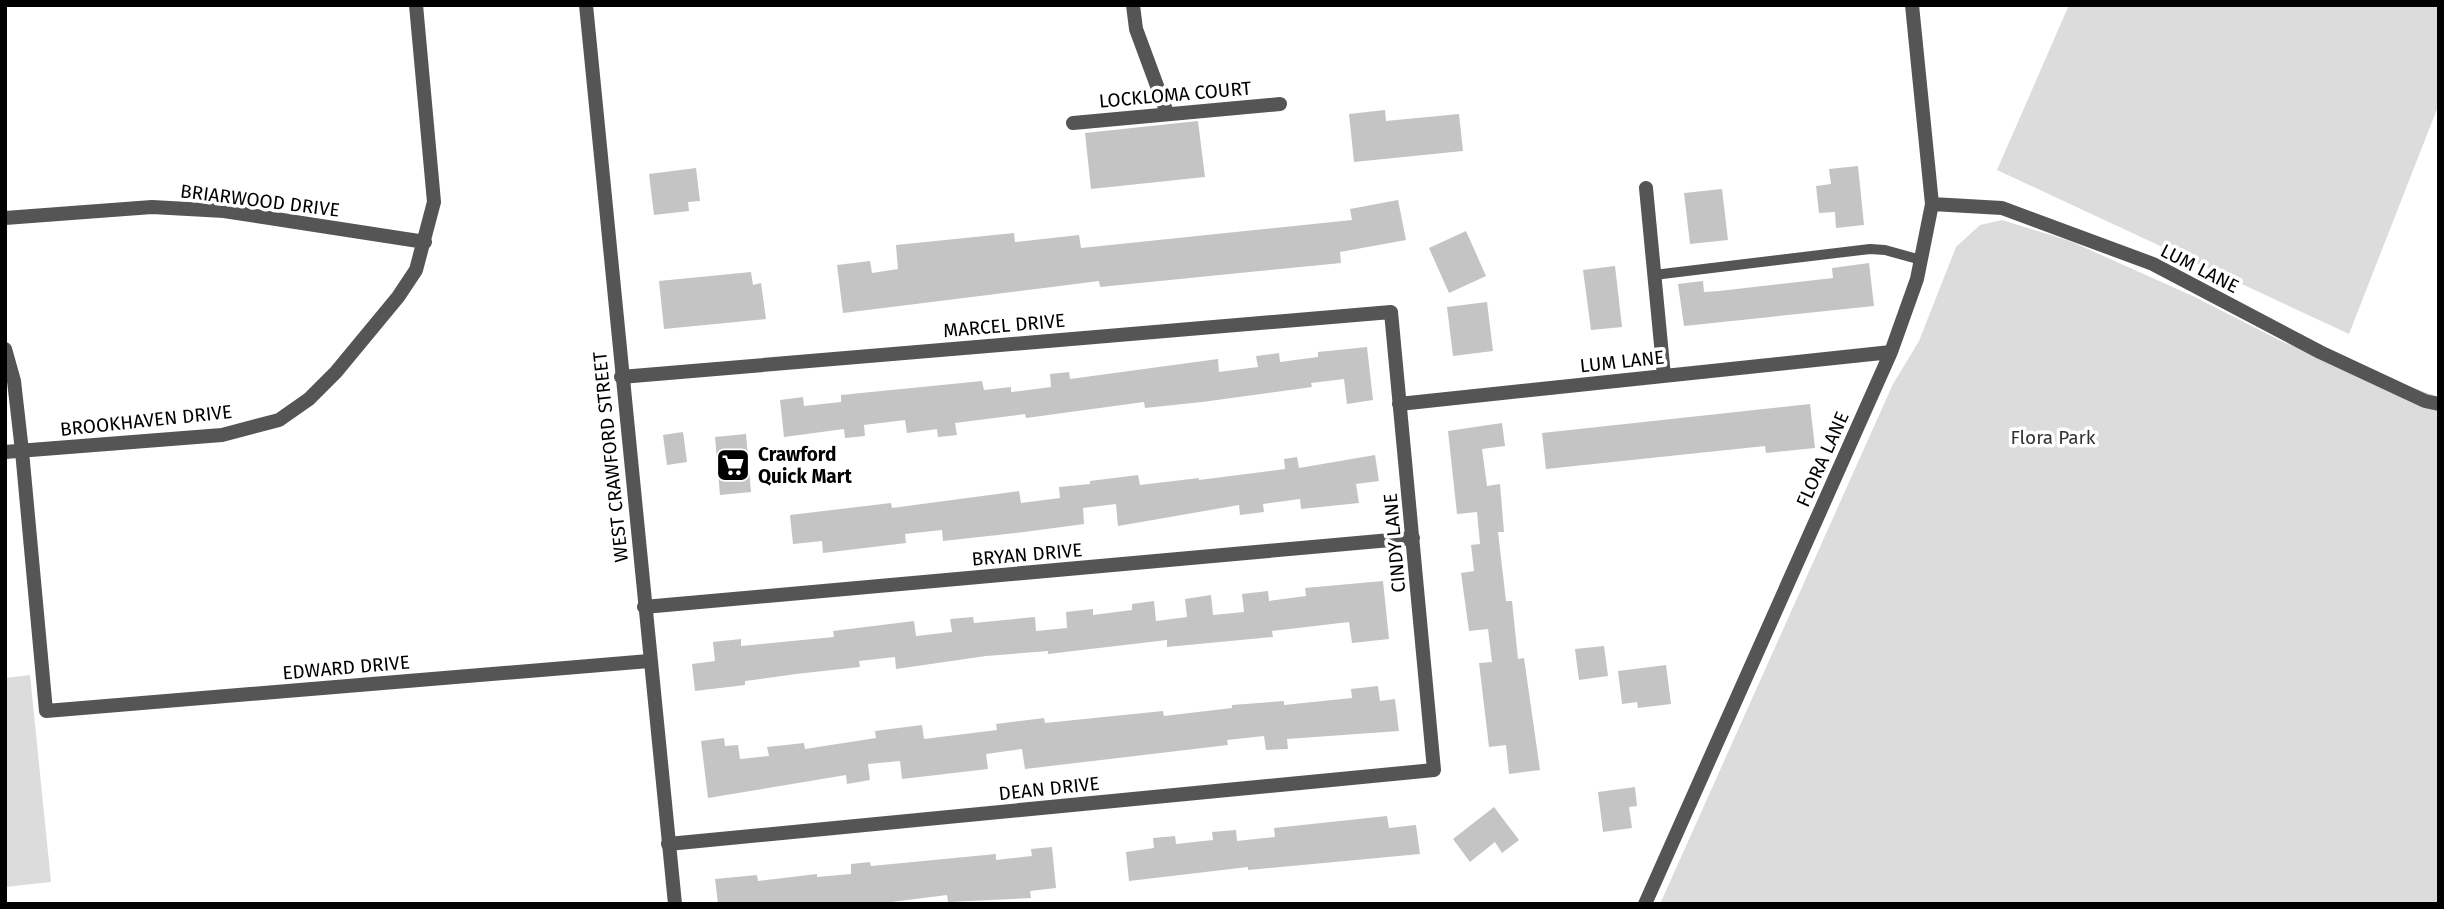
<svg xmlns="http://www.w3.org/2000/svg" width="2444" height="909" font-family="'Fira Sans',sans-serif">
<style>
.green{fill:#dcdcdc}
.building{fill:#c4c4c4}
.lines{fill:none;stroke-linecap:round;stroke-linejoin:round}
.service{stroke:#555;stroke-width:10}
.minor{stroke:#555;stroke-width:14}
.tertiary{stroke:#555;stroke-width:14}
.labels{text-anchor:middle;stroke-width:7;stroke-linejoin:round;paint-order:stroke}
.street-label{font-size:19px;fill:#000;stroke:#fff}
.park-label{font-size:19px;fill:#333;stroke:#fff}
.poi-label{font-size:19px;font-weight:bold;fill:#000;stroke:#fff;text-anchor:start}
</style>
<rect width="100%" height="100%" fill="#fff"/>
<path class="green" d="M2069,5H2439V104L2349,334L1997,170Z
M2002,220L2070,241L2195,297L2285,343L2439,397V904H1660L1893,384L1919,341L1956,247L1980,225Z
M30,675L51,882L5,887V678Z"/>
<path class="building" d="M1385,110L1386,121L1459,114L1463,151L1354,162L1349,114Z
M1198,121L1205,177L1091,189L1085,133Z
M1858,166L1864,225L1836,228L1835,212L1819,213L1816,186L1831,184L1829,169Z
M696,168L700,201L688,202L689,211L654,215L649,174Z
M1722,189L1728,240L1690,244L1684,193Z
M1398,200L1406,240L1340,252L1341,263L1100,287L1099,281L843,313L837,265L870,261L872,273L898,269L896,245L1014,233L1015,242L1079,235L1081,248L1352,220L1350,209Z
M1466,231L1486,276L1449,293L1429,248Z
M1869,263L1874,306L1684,326L1678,284L1703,281L1704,292L1719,291L1833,278L1832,268Z
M1615,266L1622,327L1591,330L1583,270Z
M751,272L753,285L761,283L766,319L664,329L659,281Z
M1487,302L1493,351L1453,356L1447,307Z
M1367,347L1373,400L1347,404L1344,379L1311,383L1312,387L1202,402L1145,408L1144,402L1026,418L1025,414L955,423L957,435L938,437L937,429L907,433L905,420L864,425L865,436L845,438L844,429L784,437L780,400L803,397L804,406L841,402V395L982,381L984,390L1011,387V392L1051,387L1050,374L1069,372L1070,379L1218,359L1219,372L1258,367L1256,356L1279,353L1280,362L1318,357V352Z
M1810,404L1815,448L1766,453L1765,446L1546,469L1542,433Z
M1502,423L1505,446L1482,449L1487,486L1500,484L1504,532H1498L1506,601H1512L1518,659L1524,658L1540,770L1509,774L1506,745L1489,747L1479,663L1492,662L1488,629L1469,631L1461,573L1474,571L1471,545L1480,544L1477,512L1457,514L1448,431Z
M683,432L687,462L667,465L663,435Z
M746,434L751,492L720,495L715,437Z
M1375,455L1379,481L1356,484L1359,503L1301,509L1300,499L1263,504L1264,512L1240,515L1239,505L1118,526L1116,504L1083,508L1084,524L1024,532L943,541L942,530L905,534L906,543L823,553L822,541L793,544L790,515L891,503L892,508L1019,491L1021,503L1060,498L1059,487L1090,484V481L1138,475L1140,485L1199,478V480L1285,469L1284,459L1297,457L1299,468Z
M1383,581L1389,639L1352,643L1349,622L1272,631L1273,637L1167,647V640L1048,654V651L986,656L896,669L895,657L859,661L860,667L796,674L745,681V685L695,691L692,664L715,661L713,642L741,639V646L792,641L834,637L833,631L914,621L916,636L952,632L950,619L973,617L974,623L1035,617L1036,631L1067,628L1066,612L1093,609V615L1132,610V604L1154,601L1156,621L1187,617L1185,599L1211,595L1213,615L1244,612L1242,594L1268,591L1269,601L1306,596L1305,588Z
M1604,646L1608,676L1579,680L1575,649Z
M1666,665L1671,704L1638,708L1637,702L1622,704L1618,671Z
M1378,686L1380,701L1395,699L1399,731L1287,739L1288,749L1266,750L1264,736L1227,740L1228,745L1025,769L1022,749L986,754L988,769L902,779L900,761L868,764L870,780L847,784L846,775L708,798L701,741L724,738L725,746L738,745L740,759L769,756L767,747L804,743L805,749L876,738L875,731L922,725L924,739L997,730L996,724L1044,718L1045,723L1163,711L1164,716L1232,708V705L1284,701V705L1352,698L1351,689Z
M1635,787L1637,806L1629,807L1632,828L1603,832L1598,792Z
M1494,807L1519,840L1502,853L1495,842L1470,862L1453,839Z
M1387,816L1389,828L1416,825L1420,854L1248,870V867L1129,881L1126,852L1154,848L1153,838L1175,836L1176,844L1213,840L1212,832L1236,830L1237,841L1275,837L1274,828Z
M1052,847L1056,888L1030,891L1031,898L948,902L947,895L876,904H718L715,879L757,875L758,881L817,874V877L851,874V864L870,862L871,866L996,854V860L1032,856L1031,849Z"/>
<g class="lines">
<path class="service" d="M1654,275L1870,249L1885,250L1921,260"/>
<path class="minor" d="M1133,5L1136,29L1167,113
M1073,123L1280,104
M1646,188L1664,376
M1932,204L2002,208L2153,264L2320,352L2425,401L2439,404
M5,218L152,207L224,211L425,242
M5,349L14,381L22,451L46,711L649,661
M621,377L1391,312L1434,770L668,844
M1399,404L1891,352
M5,452L222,435L279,420L309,399L336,372L398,297L416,270L434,202L416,5
M644,607L1413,538
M1645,904L1891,352L1917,279L1932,204L1912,5"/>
<path class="tertiary" d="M586,5L675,904"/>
</g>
<defs>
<g id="supermarket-square" transform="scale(1.75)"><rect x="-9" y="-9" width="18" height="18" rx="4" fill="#000" stroke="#fff"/><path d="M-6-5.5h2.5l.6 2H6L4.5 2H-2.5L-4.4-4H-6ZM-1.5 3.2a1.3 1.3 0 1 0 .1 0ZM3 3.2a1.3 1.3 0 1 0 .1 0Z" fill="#fff"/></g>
</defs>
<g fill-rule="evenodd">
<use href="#supermarket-square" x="733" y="465"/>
</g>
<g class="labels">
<g class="street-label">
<text transform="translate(1175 94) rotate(-5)" y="7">LOCKLOMA COURT</text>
<text transform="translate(260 200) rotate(7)" y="7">BRIARWOOD DRIVE</text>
<text transform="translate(2200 268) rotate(27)" y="7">LUM LANE</text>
<text transform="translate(1004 325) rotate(-5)" y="7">MARCEL DRIVE</text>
<text transform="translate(1622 361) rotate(-6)" y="7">LUM LANE</text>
<text transform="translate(146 420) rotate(-6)" y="7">BROOKHAVEN DRIVE</text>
<text transform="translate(610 457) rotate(-96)" y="7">WEST CRAWFORD STREET</text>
<text transform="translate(1822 459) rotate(-66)" y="7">FLORA LANE</text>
<text transform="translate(1394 543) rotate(-95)" y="7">CINDY LANE</text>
<text transform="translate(1027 554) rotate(-5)" y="7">BRYAN DRIVE</text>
<text transform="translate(346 667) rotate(-5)" y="7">EDWARD DRIVE</text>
<text transform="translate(1049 788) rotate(-6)" y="7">DEAN DRIVE</text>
</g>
<g class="park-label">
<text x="2053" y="444">Flora Park</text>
</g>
<g class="poi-label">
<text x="758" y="461">Crawford<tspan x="758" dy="22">Quick Mart</tspan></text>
</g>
</g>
<rect width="2444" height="909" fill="none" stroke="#000000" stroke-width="14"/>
</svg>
